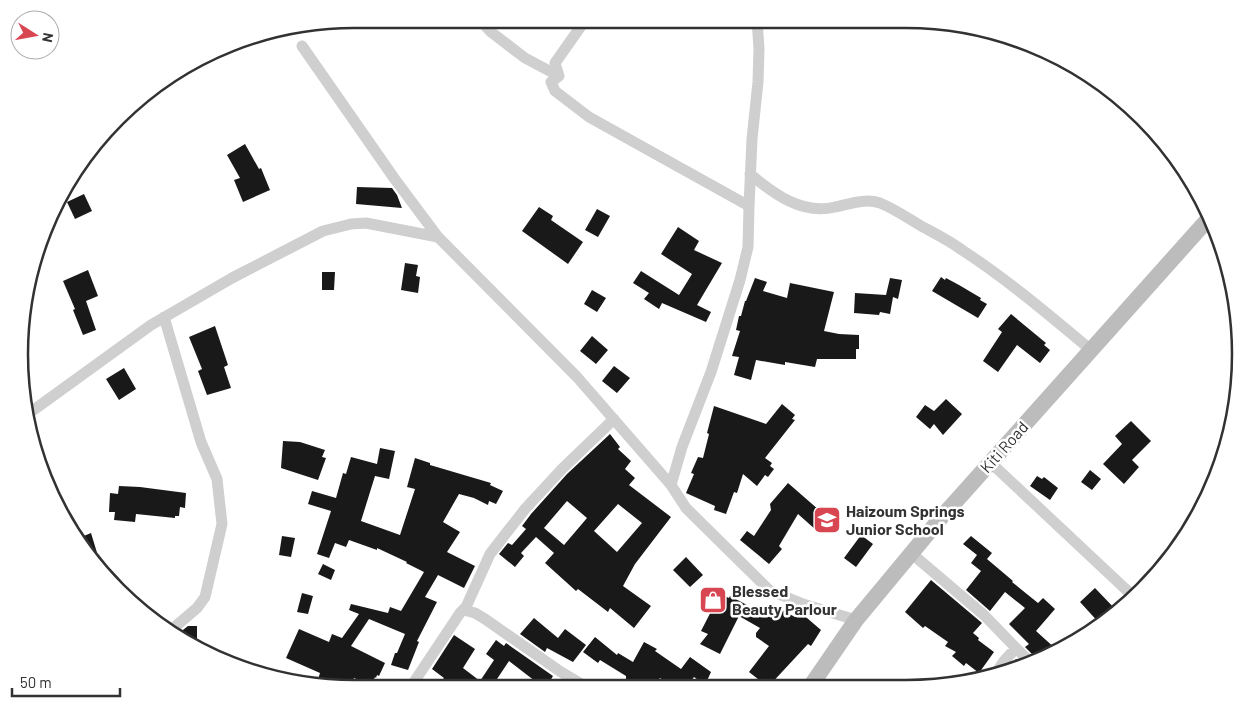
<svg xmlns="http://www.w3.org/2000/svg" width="1259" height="708" font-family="Barlow,sans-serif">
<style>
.building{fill:#191919;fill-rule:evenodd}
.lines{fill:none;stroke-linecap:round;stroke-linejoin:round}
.street{stroke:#cfcfcf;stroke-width:11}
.secondary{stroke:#bcbcbc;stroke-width:16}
.labels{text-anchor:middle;stroke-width:5;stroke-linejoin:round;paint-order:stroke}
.street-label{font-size:16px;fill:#323232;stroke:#fff}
.poi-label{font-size:16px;font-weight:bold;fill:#323232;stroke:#fff;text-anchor:start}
.rim{fill:none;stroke:#323232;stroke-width:2.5}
</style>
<rect width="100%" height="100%" fill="#fff"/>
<path class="building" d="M245,144L259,169L261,168L270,190L243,202L234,180L240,178L227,155Z
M357,187L392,188L397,195L402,208L356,204Z
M84,194L92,211L75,219L67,202Z
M539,207L553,216L551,220L583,242L568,264L522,231Z
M597,209L610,216L598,237L585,230Z
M678,227L699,241L694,250L722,263L697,305L711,312L706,322L662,303L659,309L644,299L649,293L633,283L641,271L679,295L692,274L661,254Z
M405,263L418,265L416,276L420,277L418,293L401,290Z
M88,270L98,296L86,301L96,330L83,335L73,310L75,309L63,281Z
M322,272H335L334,290H322Z
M941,277L945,280L946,278L959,285L981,298L980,300L987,304L978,318L932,291Z
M755,278L767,282L763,291L787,298L790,283L834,292L824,331L839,334L859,335V349H856V359H817L815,367L785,362V365L756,360L751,380L734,375L739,357L732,356L740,331L736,330L739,316H741L745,301H746Z
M890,278L902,280L898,299L893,297L890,314L880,312L879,315L854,313L855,293L886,295Z
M592,290L606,298L597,312L584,304Z
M1011,314L1046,343L1044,345L1050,350L1040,363L1017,345L998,372L983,361L1002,332L998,329Z
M215,326L228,365L224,367L231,388L207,395L198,371L202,369L189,337Z
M592,336L608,350L596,364L580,351Z
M614,366L630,378L617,393L602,381Z
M124,368L136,389L119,400L106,379Z
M946,399L962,414L943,435L934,424L930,429L916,417L925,405L934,411Z
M782,404L795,415L792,419L795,420L765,458L772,463L770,466L774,469L768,477L765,475L757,486L743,474L737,493L734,492L726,514L714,510L715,506L686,493L694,474L691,473L698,457L703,458L709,434L707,433L714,406L766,424Z
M1131,421L1151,441L1132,460L1139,467L1124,484L1103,464L1122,444L1115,436Z
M610,434L620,447L618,449L631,461L625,469L635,478L629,485L671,517L635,564L623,586L651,606L634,628L610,608L608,612L578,589L576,591L545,563L554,553L536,537L521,553L524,556L515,567L499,554L508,543L512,545L526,529L522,526L531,514L567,474ZM567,501L587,518L564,545L544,528ZM618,504L642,523L617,552L594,531Z
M283,441L300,442L325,450L322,457L326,458L318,480L281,468Z
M380,448L395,451L389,479L375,476L361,521L400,535L415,489L407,487L415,458L430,463V465L491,483L490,485L503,491L496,504L489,501L488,505L474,498L459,494L443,522L460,532L447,552L475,566L464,588L438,575L425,597L437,602L417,641L419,642L408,670L391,665L395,653H397L405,634L369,619L351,646L385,663L379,676L377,675L376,678L375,677L371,686L354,678L350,688L332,689L316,686L320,673L286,658L299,629L329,642L332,634L342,638L359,614L349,610L351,604L388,613L390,607L401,611L424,572L406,563L407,562L377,548V550L349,540L346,547L335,543L329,558L317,554L331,511L308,504L312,491L336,498L343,473L346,474L351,457L377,464Z
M1090,470L1101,479L1092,490L1081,482Z
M1037,476L1042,479L1044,477L1058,488L1050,500L1030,486Z
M788,483L827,517L816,530L798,514L779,546L782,549L769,564L740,540L747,531L754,536L771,510L770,504Z
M119,486L140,487L186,493L185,508L180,507L179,516H175V518L136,514L135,522L114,520L115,512H109L110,493L118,494Z
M91,533L101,566L97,568L79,538Z
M861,535L873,544L856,567L844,558Z
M282,536L295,538L291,557L279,555Z
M971,536L992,553L987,559L1013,581L1012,582L1038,603L1043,598L1055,609L1036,631L1057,650L1037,659L1025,647L1029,644L1009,624L1025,608L1005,592L990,611L966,590L981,571L971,563L977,555L963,544Z
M686,557L703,575L690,587L673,570Z
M323,564L335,570L331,580L318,574Z
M931,580L982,623L973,633L979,638L978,640L994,652L979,673L966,663L964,666L952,656L956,652L945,646L948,642L925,626L923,628L905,612Z
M1095,588L1117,611L1101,625L1080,602Z
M302,593L313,596L308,614L297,612Z
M720,594L729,598L730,596L762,613L769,603L795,617L800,612L821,630L811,646L808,644L768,687L749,672L769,646L756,637V633L760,628L739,616L720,654L700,644L708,634L701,631Z
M534,618L558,638L565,629L586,645L573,662L547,648L545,652L520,634Z
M188,626H197V640L180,639L179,638V633Z
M454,635L475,649L463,668L480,681L494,660L486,654L496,640L504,646L506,643L553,676L546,688H544L509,661L491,688H436L444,678L432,669Z
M595,637L617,655L618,653L633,662L644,642L657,649L655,651L681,669L690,657L711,672L705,685L694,677L687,687H674L660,678L655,687H640L626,680V676L600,660L598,663L583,652Z
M1016,659L1024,666L1013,671L1009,667Z"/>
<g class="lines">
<path class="street" d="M479,19L491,32L525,58L559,76
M586,19L555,63L559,76L551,82L555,91L589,117L749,206L748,247L740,280L711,372L682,447L671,485
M302,46L394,178L438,237L577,377L671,485L686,508L769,590L803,604L856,620
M750,174C774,194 802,215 835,207C849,204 865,198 880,203C895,209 909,219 923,227C936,234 950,241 962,250C1008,280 1049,315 1091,350
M749,206L752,139L758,82L759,49L757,19
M164,317L201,442L217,479L222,524L205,597L197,608L170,631
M28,414L151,325L232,278L323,231L351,224L366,223L438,237
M990,462L1134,597
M911,553L984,615L1016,648L1004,661L994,676
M464,610L475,613L485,619L561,672L588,688
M1016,648L1031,663
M410,688L460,613L466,607L490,554L525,509L562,469L614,419"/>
<path class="secondary" d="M810,687L856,620L939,520L1210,217"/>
</g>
<defs>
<g id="school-square" transform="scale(1.4375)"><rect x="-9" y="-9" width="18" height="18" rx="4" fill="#d74651" stroke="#fff"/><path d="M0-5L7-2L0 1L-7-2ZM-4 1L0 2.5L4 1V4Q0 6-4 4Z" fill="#fff"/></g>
<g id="shop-square" transform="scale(1.4375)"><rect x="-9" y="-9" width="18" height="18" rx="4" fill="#d74651" stroke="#fff"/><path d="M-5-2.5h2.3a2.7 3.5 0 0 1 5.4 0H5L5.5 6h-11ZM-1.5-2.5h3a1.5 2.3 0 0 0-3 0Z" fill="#fff"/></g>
</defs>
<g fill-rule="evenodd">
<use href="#school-square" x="827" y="520"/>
<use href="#shop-square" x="713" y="600"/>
</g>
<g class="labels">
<g class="street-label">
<text transform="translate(1004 447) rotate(-48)" y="6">Kiti Road</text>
</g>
<g class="poi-label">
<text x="846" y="517">Haizoum Springs<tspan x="846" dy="18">Junior School</tspan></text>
<text x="732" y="597">Blessed<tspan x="732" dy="18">Beauty Parlour</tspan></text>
</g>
</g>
<path d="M0 0H1259V708H0ZM354 28H906A326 326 0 0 1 1232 354V354A326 326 0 0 1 906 680H354A326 326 0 0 1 28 354V354A326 326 0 0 1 354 28Z" fill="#fff" fill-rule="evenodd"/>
<path class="rim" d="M354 28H906A326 326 0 0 1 1232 354V354A326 326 0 0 1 906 680H354A326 326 0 0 1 28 354V354A326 326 0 0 1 354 28Z"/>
<g transform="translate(35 35) rotate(101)"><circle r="24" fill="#ffffff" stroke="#adadad"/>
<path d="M0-4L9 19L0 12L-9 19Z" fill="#d74651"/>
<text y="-8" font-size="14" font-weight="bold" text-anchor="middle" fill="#323232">N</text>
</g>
<path d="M12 688v8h108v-8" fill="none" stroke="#323232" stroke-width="2.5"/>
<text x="20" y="688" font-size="15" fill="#323232" stroke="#ffffff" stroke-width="4" paint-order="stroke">50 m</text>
</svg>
